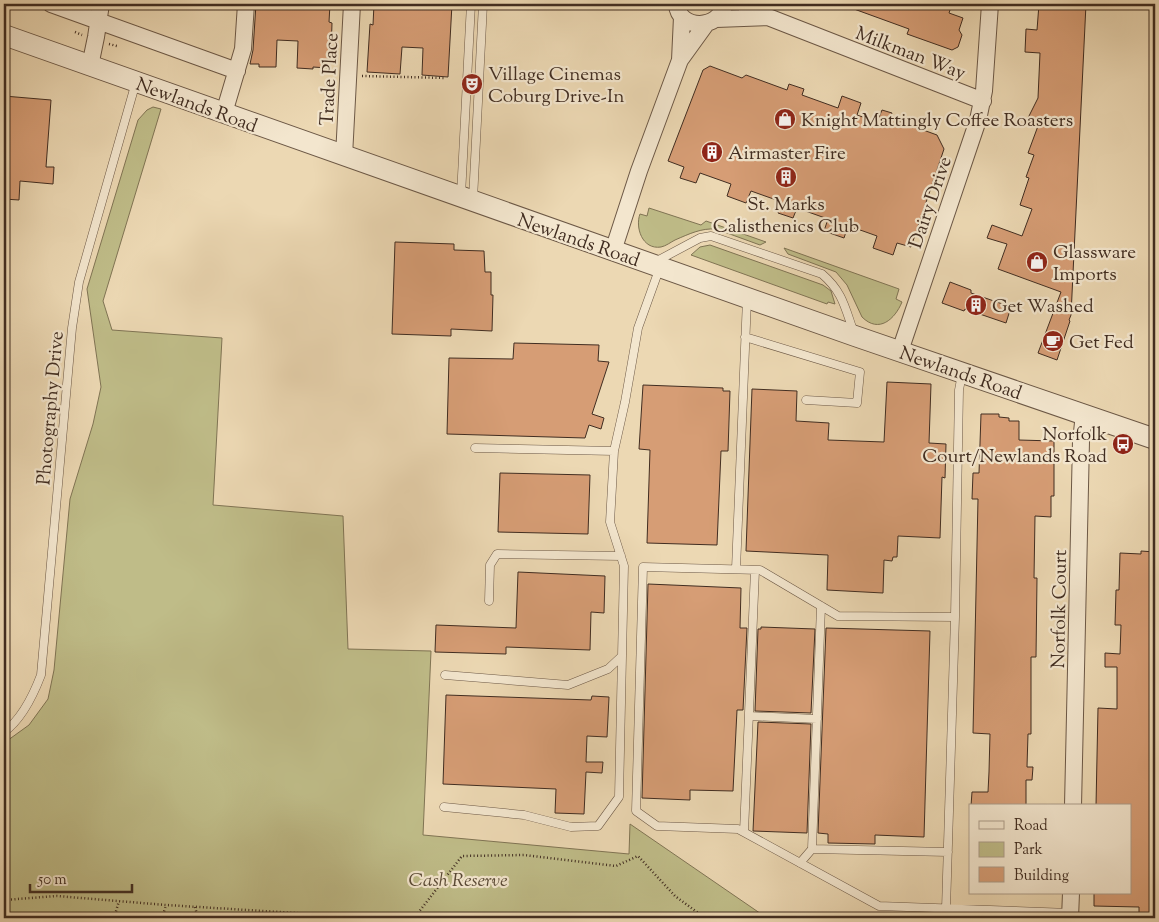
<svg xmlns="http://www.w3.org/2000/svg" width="1159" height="922" font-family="'Sorts Mill Goudy',serif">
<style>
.green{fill:#bfbc88;stroke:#807454}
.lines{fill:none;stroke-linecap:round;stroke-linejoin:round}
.stream{stroke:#768176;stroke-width:4.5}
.building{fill:#d69d75;stroke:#412d21}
.service-casing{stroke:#6c5846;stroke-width:9}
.minor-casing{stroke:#6c5846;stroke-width:18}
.tertiary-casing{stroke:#6c5846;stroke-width:22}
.path{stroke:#412d21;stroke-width:2.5;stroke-dasharray:1 2.5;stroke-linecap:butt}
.service{stroke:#f3e6ce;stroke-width:8}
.minor{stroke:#f3e6ce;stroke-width:16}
.tertiary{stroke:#f3e6ce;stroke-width:20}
.labels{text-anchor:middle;stroke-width:4.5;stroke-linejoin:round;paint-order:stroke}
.street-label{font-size:19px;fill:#412d21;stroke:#f3e6ce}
.poi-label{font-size:19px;fill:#412d21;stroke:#f3e6ce;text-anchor:start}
.park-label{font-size:19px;font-style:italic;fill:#5a4a36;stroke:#f3e6ce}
</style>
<rect width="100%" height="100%" fill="#ecd8b3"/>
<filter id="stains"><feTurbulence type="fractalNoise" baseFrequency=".004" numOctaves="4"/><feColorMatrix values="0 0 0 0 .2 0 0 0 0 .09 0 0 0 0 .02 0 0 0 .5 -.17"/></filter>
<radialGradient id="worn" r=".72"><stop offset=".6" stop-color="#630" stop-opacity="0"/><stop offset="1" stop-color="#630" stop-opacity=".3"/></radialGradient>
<path class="green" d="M153,107L161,109L103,301L112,330L222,338L213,505L343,516L348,649L431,651L423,835L629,854L630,824L767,918H4V743L29,725L48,699L54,670L70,499L93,424L101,387L87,289L138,120L147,110Z
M649,208L701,225L706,221L766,242L760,245L716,229C701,228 689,234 675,240C671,242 666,246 661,247C642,250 635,227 640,214L647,216Z
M710,245L823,285L831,291L835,304L828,302L827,304L691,255L700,247Z
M784,248L899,289L896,299L902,302C895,319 879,334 862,317L847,285L836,272L788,254Z"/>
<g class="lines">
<path class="stream" d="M538,918H540"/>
</g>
<path class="building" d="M256,4H330L329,22L332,23L331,53H328V68L313,67V69L297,68L298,41L277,40L276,67H259V64H250L253,50Z
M374,4H452L448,77L422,75L423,48L402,47L400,74L367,72L370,24L373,25Z
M844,4H952L949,13L963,18L959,30L962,35L958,47L952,50L907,34L909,29L843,5Z
M1039,4H1086L1071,315L1069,320L1070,321L1057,360L1038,353L1061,292L998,269L1007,244L987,238L992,225L1022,236L1032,209L1020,205L1029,178L1026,177L1034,155L1028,153L1038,126L1026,122L1038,98L1040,53L1025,52L1026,29L1037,30Z
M710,66L742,78L746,75L787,90L789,84L804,89L802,95L838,108L842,96L861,103L857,115L877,122L882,110L892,113L890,118L937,135L944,149L911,247L897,243L893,255L873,248L877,236L863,231L848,226L844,238L824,231L828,219L797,208L793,218L778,213L782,202L751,191L746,203L727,196L731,184L700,173L696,183L680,178L684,167L668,161L703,70Z
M4,96L51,100L46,167H54L53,184L20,181L19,200L4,199Z
M395,242L454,244V250L484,251L485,272H491V295H493L492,331L451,329V336L392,334Z
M950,282L971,290V293L1011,307L1006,323L965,309L964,311L942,303Z
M514,343L599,345L598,361L609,362L592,414L604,418L601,429L589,425L585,438L447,434L449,358L513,359Z
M887,382L931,384L929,443L946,444L945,478L942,477L940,538L898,536L897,557H893L892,561L884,560L883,593L827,590L828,555L746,551L752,389L797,391L796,421L829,423L828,440L884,442Z
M643,385L723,388V391H730L728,451H721L717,545L647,543L650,450L639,449Z
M981,414H999V417L1009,418V421H1019V440L1054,441V496H1051V517L1035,516L1034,578H1037L1036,657H1031V734H1028L1027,767H1033L1032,780H1026V806H971L972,792H988L989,772L990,734L973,733L978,499H972L973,473H979Z
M500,473L590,475L588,534L498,532Z
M1141,551L1155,552V917H1139V907L1094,906V893H1130V806H1096L1098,708L1117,709V667H1105V653L1120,654L1121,625H1115L1116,590H1119L1120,553L1141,554Z
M518,572L605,576L604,613L591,612L590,650L506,647V654L435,652L436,625L516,628Z
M648,584L741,588L740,628H747L743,710H737L733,791L690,790V800L642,798Z
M761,627L815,629L811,713L755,711L758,629H761Z
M826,628L930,631L924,837L875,835V844L828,843V834L818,833Z
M446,695L591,700L592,696L609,697L607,737L587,736L586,762H603L602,773L586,772L584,814L555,813L556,789L443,784Z
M758,722L811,724L807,833L753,831Z"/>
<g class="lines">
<g class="service-casing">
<path id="service" d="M461,195L471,4
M473,199L483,4
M655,262L700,238L711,236L822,274C843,292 845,308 854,333
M745,337L860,372L857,403L806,400
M475,448L614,451
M736,569L747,299
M489,601L490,565L497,554L621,556
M955,617L838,616L760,570L643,567L636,811L657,826L738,829L879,906L1070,913
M445,675L568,685L608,669L622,656L624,566L610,522L614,451L625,402L638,328L660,267
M749,716L817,719
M4,732C22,719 33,696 41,675L72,328L79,282L136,82
M444,807L524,815L571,827L598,826L619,797L622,656
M744,832L755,570
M812,849L821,606
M800,863L812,849L948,852
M946,909L955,617L959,390L962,374"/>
</g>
<g class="minor-casing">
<path id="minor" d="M51,4L237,71
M677,4C678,31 721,30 724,4
M744,4L768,17L983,101
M716,19L768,17
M680,60L682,17
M90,66L96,37L101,4
M224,113L243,49L246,4
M344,156L352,4
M613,251L639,171L680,60L706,24
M900,351L978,120L984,91L990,4
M1073,806L1081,441L1084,414
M1070,918L1071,893"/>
</g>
<g class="tertiary-casing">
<path id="tertiary" d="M4,35L855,336L1155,439"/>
</g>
<path class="path" d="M75,32L82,35
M109,44L117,46
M362,76L446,78
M4,900L57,896L166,905L361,917H415L462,856L524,855L616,866L638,856L675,896L705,918
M195,907L198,918
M114,918L119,901
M162,918L166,905"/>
<use href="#service" class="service"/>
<use href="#minor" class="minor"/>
<use href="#tertiary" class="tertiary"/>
</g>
<defs>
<g id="theatre-disc" transform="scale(1.125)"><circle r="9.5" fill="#8f2418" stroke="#f3e6ce"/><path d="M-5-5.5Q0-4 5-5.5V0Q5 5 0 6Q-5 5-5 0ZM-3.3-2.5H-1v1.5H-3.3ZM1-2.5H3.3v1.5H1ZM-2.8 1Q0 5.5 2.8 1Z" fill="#fff"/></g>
<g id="shop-disc" transform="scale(1.125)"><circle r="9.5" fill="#8f2418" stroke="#f3e6ce"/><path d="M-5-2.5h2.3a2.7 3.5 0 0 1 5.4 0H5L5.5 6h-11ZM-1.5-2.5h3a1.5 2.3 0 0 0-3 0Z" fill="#fff"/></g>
<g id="building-disc" transform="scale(1.125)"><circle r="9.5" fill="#8f2418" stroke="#f3e6ce"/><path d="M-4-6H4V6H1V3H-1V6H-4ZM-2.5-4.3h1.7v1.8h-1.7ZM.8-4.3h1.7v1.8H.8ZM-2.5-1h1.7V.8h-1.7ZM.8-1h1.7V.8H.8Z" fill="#fff"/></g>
<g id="cafe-disc" transform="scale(1.125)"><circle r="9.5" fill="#8f2418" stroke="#f3e6ce"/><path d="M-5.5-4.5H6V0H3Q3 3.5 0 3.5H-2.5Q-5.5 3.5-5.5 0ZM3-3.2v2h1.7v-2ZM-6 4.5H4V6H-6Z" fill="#fff"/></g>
<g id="bus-disc" transform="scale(1.125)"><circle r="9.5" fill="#8f2418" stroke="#f3e6ce"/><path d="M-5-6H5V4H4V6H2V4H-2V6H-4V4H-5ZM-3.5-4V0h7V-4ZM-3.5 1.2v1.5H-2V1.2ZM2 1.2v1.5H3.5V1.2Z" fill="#fff"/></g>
</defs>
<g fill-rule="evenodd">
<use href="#theatre-disc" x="472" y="84"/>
<use href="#shop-disc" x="785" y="119"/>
<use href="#building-disc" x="712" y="152"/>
<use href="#building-disc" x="786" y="177"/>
<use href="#shop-disc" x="1037" y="262"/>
<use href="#building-disc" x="976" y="305"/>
<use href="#cafe-disc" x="1053" y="341"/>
<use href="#bus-disc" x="1123" y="444"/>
</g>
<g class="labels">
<g class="street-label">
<text transform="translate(911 52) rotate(21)" y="7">Milkman Way</text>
<text transform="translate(328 79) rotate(-87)" y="7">Trade Place</text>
<text transform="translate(197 104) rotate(20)" y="7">Newlands Road</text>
<text transform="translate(929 202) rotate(-71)" y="7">Dairy Drive</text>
<text transform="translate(579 239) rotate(19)" y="7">Newlands Road</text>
<text transform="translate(961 372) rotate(19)" y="7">Newlands Road</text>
<text transform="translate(49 408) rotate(-85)" y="7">Photography Drive</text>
<text transform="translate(1058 609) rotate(-89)" y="7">Norfolk Court</text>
</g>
<g class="poi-label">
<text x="488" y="80">Village Cinemas<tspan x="488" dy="22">Coburg Drive-In</tspan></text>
<text x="801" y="126">Knight Mattingly Coffee Roasters</text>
<text x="728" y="159">Airmaster Fire</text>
<text x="786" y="210" text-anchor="middle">St. Marks<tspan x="786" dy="22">Calisthenics Club</tspan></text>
<text x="1053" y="258">Glassware<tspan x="1053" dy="22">Imports</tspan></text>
<text x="992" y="312">Get Washed</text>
<text x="1069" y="348">Get Fed</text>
<text x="1107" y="440" text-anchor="end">Norfolk<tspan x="1107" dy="22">Court/Newlands Road</tspan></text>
</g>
<g class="park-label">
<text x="458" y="886">Cash Reserve</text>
</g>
</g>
<rect width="1159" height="922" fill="none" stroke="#ecd8b3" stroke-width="20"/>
<rect x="5" y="5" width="1149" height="912" fill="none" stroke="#412d21" stroke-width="2.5"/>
<rect x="10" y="10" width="1139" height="902" fill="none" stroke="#412d21"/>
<rect x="969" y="804" width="162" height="90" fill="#f3e6ce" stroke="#ac9c89"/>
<rect x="979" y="821" width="25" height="8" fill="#f3e6ce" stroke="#ac9c89"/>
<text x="1014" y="830" font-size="15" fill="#412d21">Road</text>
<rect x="979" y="842" width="25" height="15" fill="#bfbc88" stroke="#ac9c89"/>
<text x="1014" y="854" font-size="15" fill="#412d21">Park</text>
<rect x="979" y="867" width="25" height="15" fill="#d69d75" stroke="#ac9c89"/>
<text x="1014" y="880" font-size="15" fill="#412d21">Building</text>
<path d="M30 884v8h102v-8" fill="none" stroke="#412d21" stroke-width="2.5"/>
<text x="38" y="884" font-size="15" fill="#412d21" stroke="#f3e6ce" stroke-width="4" paint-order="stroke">50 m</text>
<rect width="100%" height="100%" filter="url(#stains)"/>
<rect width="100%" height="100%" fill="url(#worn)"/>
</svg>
